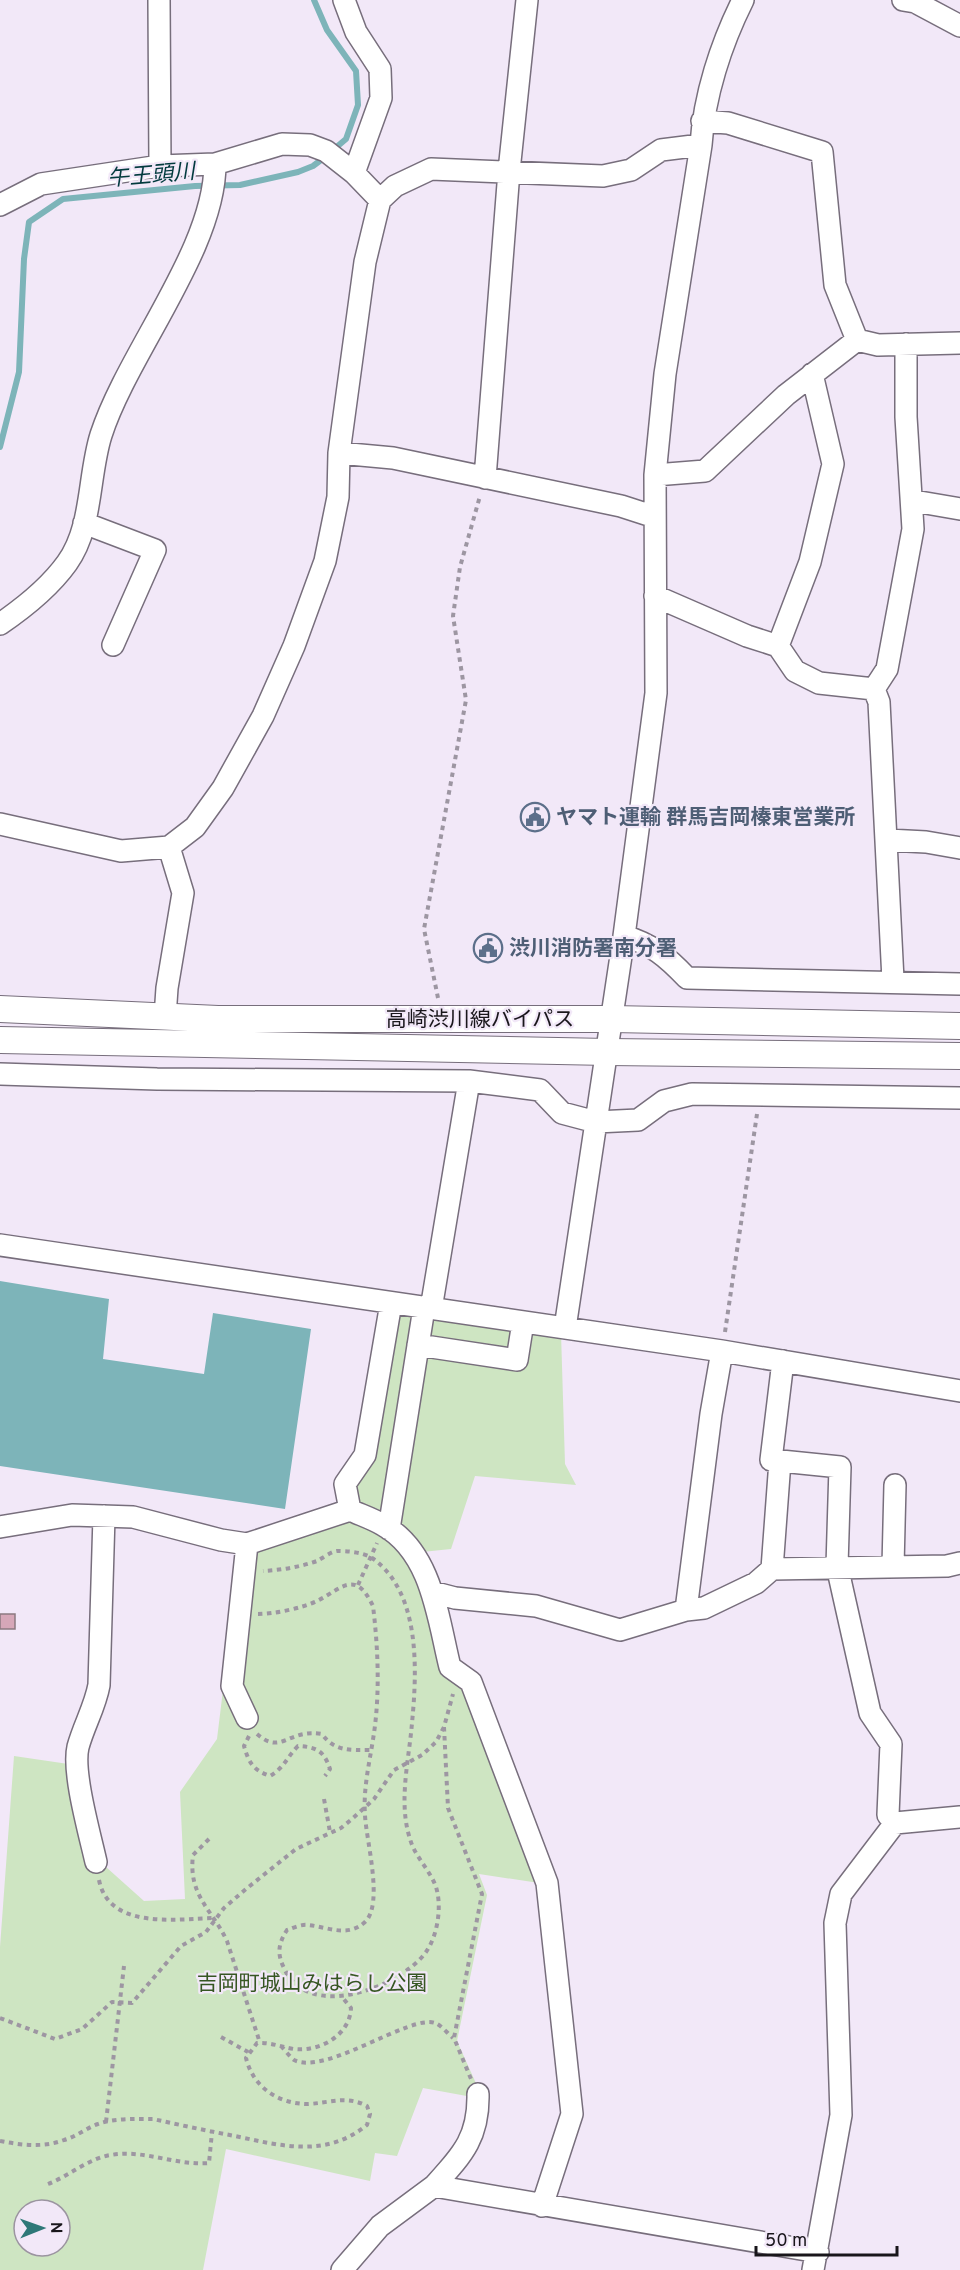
<svg xmlns="http://www.w3.org/2000/svg" width="960" height="2270" font-family="Overpass,'Noto Sans JP',sans-serif">
<style>
.green{fill:#cee5c2;fill-rule:evenodd}
.water{fill:#7db4b9}
.lines{fill:none;stroke-linecap:round;stroke-linejoin:round}
.stream{stroke:#7db4b9;stroke-width:6}
.building{fill:#d6a7b8;stroke:#8c7a80;stroke-width:1.5}
.minor-casing{stroke:#776e7c;stroke-width:24}
.major-casing{stroke:#776e7c;stroke-width:28}
.path{stroke:#9d96a2;stroke-width:4;stroke-dasharray:4.5 4.5;stroke-linecap:butt}
.minor{stroke:#fff;stroke-width:21}
.major{stroke:#fff;stroke-width:26}
.labels{text-anchor:middle;stroke-width:4.5;stroke-linejoin:round;paint-order:stroke}
.service-label{font-size:21px;font-weight:bold;fill:#4e5e75;stroke:#f2e8f8;text-anchor:start}
.street-label{font-size:21px;fill:#19161b;stroke:#f2e8f8}
.park-label{font-size:21px;fill:#365622;stroke:#f2e8f8}
.water-label{font-size:22px;font-style:italic;fill:#023a3e;stroke:#f2e8f8}
</style>
<rect width="100%" height="100%" fill="#f2e8f8"/>
<path class="green" d="M394,1308L561,1333L565,1464L576,1485L475,1476L451,1549L422,1552L465,1685L539,1883L479,1874L487,1895L457,2041L483,2099L423,2088L397,2156L375,2153L370,2181L226,2149L203,2270H0V1947L14,1756L82,1766L90,1809L106,1867L144,1901L185,1899L180,1792L217,1739L240,1551L349,1514V1485ZM24,2210H60V2246H24Z"/>
<path class="water" d="M0,1281L109,1299L103,1359L204,1374L213,1313L311,1329L285,1509L0,1466Z"/>
<g class="lines">
<path class="stream" d="M314,0L327,30L356,71L358,105L346,139L333,150
M0,447L19,372L24,259L29,222L63,199L195,186L240,185L298,172L313,166L325,157"/>
</g>
<path class="building" d="M0,1614H15V1629H0Z"/>
<g class="lines">
<g class="minor-casing">
<path id="minor" d="M159,0L160,166
M344,0L356,32L380,69L381,98L354,173
M903,0L915,2L960,26
M702,121L728,123L822,152L835,285L857,340
M0,205L41,184L160,166L215,164L282,144L310,145L326,151L354,173L380,200
M339,453L393,458L621,506L655,517
M655,475L705,471L786,395L857,340L878,345L960,343
M485,478L509,171L527,0
M914,501L960,509
M84,523L155,550L113,645
M655,596L747,636L778,646L795,671L819,683L874,689L879,702L893,980
M0,624C25,607 49,588 67,563C93,527 88,476 101,435C128,352 215,249 215,164
M778,646L810,562L833,464L812,374
M874,689L887,669L913,529L906,417V344
M0,824L121,851L169,847L195,827L223,788L263,716L294,646L325,561L338,497L339,453L365,262L380,200L395,186L431,169L603,176L631,170L661,150L701,145C704,96 721,44 743,0
M888,840L926,842L960,848
M624,936C652,944 667,957 687,978L960,984
M165,1017L167,988L183,893L169,847
M0,1074L157,1079L469,1081L540,1090L562,1113L596,1122L638,1120L664,1101L692,1094L960,1098
M0,1245L722,1351L960,1391
M431,1309L469,1081
M565,1328L624,936L656,693L655,475L665,374L701,145
M418,1345L517,1360L523,1322
M783,1361L771,1460L840,1467L837,1566L870,1713L891,1744L888,1815L895,1823L841,1894L835,1923L841,2115L813,2270
M350,1510L345,1484L365,1455L391,1303
M0,1527L72,1515L133,1517L221,1540L247,1544L350,1510C361,1515 373,1519 383,1525C432,1552 438,1619 450,1667L471,1682L547,1883L572,2114L542,2206
M389,1529L424,1308
M893,1566L895,1485
M772,1569L780,1461
M432,1592L455,1598L536,1606L620,1630L686,1610L704,1608L756,1583L772,1569L947,1566L960,1563
M686,1610L711,1414L722,1351
M247,1718L232,1686L247,1544
M895,1823L960,1817
M96,1862C90,1835 72,1772 78,1747C84,1725 95,1707 99,1685L104,1516
M434,2186C462,2155 479,2138 478,2094
M342,2270L380,2226L434,2186L818,2252"/>
</g>
<g class="major-casing">
<path id="major" d="M0,1009L218,1019H612L960,1026
M0,1040L608,1052L960,1056"/>
</g>
<path class="path" d="M438,998L424,929L466,700L453,616L460,567L480,496
M725,1332L757,1114
M358,1585L377,1543
M258,1614C274,1614 303,1608 317,1601C343,1588 355,1569 373,1606C378,1647 380,1692 374,1733C370,1761 363,1787 365,1815C366,1840 384,1904 365,1922C348,1938 328,1927 308,1925C301,1924 293,1928 287,1930C278,1944 277,1954 284,1968C307,2022 400,1988 426,1952C438,1935 442,1906 436,1887C430,1870 415,1857 410,1839C398,1802 409,1760 412,1723C417,1671 421,1592 372,1558C363,1552 347,1551 337,1551C330,1552 323,1558 317,1561C300,1567 281,1570 263,1571
M444,1727L448,1808L482,1894L454,2038L471,2079
M257,1734C282,1756 288,1728 322,1734C335,1752 350,1750 371,1750
M249,1736L244,1746C249,1763 253,1770 270,1776C284,1768 287,1757 298,1746C317,1747 324,1751 330,1769L325,1776
M324,1799L330,1832
M209,1839L193,1855C188,1896 212,1909 227,1941L260,2043
M99,1880C109,1930 176,1919 214,1918
M0,2018L55,2039L82,2029L112,2002L132,2003L181,1946L206,1932L224,1908L246,1889L296,1849L341,1828L352,1819L374,1799L394,1770L422,1755L436,1742L444,1727L453,1694
M221,2037L248,2052
M281,2046C285,2050 290,2057 294,2060C326,2076 410,2014 435,2023C441,2025 448,2034 453,2038
M106,2122L124,1966
M0,2141C21,2145 43,2148 64,2140C76,2137 86,2128 98,2124C114,2118 136,2119 153,2119C180,2125 208,2131 235,2136C282,2146 326,2158 367,2125L370,2114L367,2106C346,2095 330,2103 308,2104C278,2104 253,2087 246,2058L257,2043C270,2042 281,2047 294,2049C320,2052 350,2035 351,2008L342,1997
M48,2184C69,2176 89,2158 111,2155C144,2149 176,2166 209,2163L212,2132"/>
<use href="#minor" class="minor"/>
<use href="#major" class="major"/>
</g>
<defs>
<g id="civic-ring" transform="scale(1.5)"><circle r="9.5" fill="#f2e8f8" stroke="#5c6f8a" stroke-width="1.5"/><path d="M-.6-6.5H3V-4.5H.6V-3L4-1V1h2V6H-6V1h2V-1L-.6-3ZM-1.2 2.5V6h2.4V2.5Z" fill="#5c6f8a"/></g>
</defs>
<g fill-rule="evenodd">
<use href="#civic-ring" x="535" y="817"/>
<use href="#civic-ring" x="488" y="948"/>
</g>
<g class="labels">
<g class="service-label">
<text x="556" y="824">ヤマト運輸 群馬吉岡榛東営業所</text>
<text x="509" y="955">渋川消防署南分署</text>
</g>
<g class="street-label">
<text x="480" y="1026">高崎渋川線バイパス</text>
</g>
<g class="park-label">
<text x="312" y="1990">吉岡町城山みはらし公園</text>
</g>
<g class="water-label">
<text transform="translate(151 174) rotate(-5)" y="8">午王頭川</text>
</g>
</g>
<g transform="translate(42 2228) rotate(89)"><circle r="28" fill="#f2e8f8" stroke="#9b94a0" stroke-width="1.5"/>
<path d="M0-4.5L10 22L0 15L-10 22Z" fill="#2e7878"/>
<text y="-9" font-size="16" font-weight="bold" text-anchor="middle" fill="#19161b">N</text>
</g>
<path d="M756 2246v9h141v-9" fill="none" stroke="#19161b" stroke-width="3"/>
<text x="765" y="2246" font-size="18" fill="#19161b" stroke="#f2e8f8" stroke-width="4.5" paint-order="stroke">50 m</text>
</svg>
